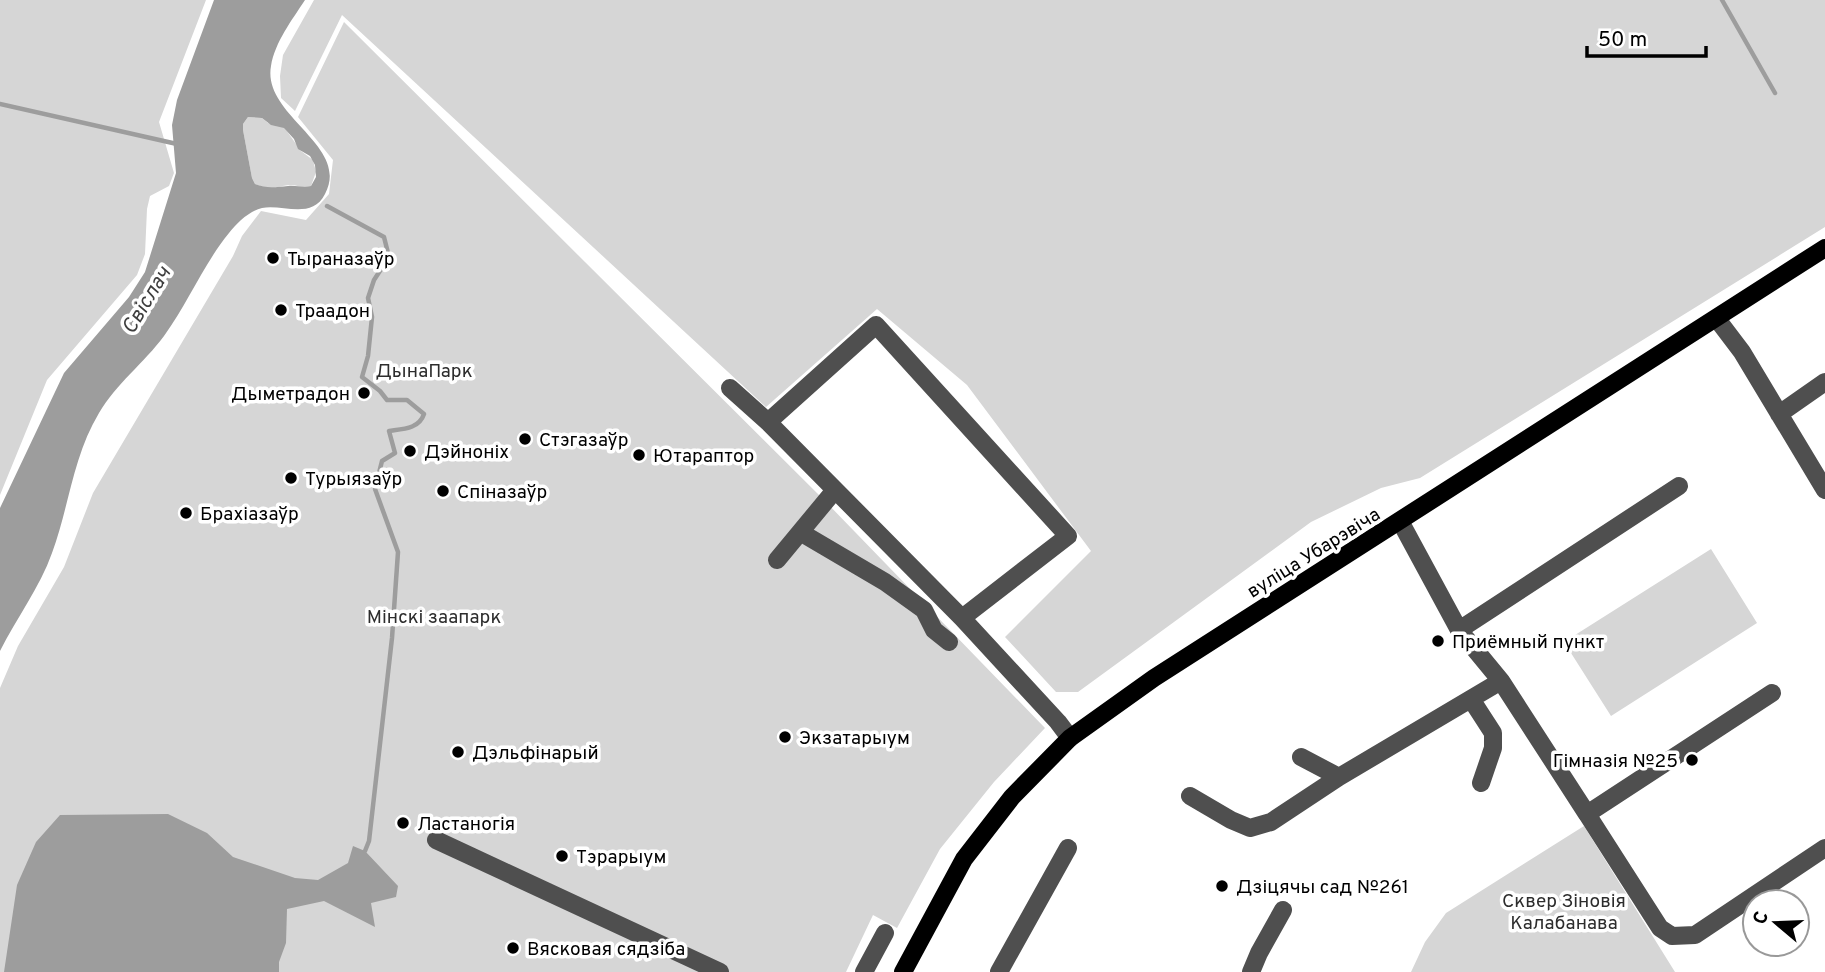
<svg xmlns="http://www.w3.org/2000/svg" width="1825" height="972" font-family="Overpass,sans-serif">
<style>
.green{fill:#d6d6d6}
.water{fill:#9d9d9d;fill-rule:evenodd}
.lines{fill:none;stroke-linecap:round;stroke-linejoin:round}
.stream{stroke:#9d9d9d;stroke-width:4.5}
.minor{stroke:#4f4f4f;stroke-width:18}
.major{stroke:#000;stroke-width:18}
.poi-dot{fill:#000;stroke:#fff;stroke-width:2.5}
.labels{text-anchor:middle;stroke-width:7;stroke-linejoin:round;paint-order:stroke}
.poi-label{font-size:19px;fill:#000;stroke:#fff;text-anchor:start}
.park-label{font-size:19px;fill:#2d2d2d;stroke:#fff}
.street-label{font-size:19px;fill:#000;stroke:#fff}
.water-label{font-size:21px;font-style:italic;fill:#3e3e3e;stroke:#fff}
</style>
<rect width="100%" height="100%" fill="#fff"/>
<path class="green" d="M0,0H206L159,122L174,173L169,186L150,196L147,209L145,254L137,275L47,380L0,495Z
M314,0H1825V227L1420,478L1381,488L1311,522L1078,692H1056L1005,637L1091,551L967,385L877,309L766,407L342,15L295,111L281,98L280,76L283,55Z
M344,22L825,501L1045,728L994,782L940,849L897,928L873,915L846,972H0V688L18,646L64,567L93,493L233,256L242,236L261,211L306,220L329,194L333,160L298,117Z
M248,117L262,118L268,123L284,127L301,151L313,160L316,172L311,186C304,188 299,186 292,185C277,185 273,192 255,184L252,178L243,130V124Z
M1711,549L1757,623L1611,716L1564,642Z
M1584,826L1675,972H1411L1425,942L1446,913Z"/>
<path class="water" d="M214,0H305C292,20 275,42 271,66C262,116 351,145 325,194C312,220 283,204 262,208C249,211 237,223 229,233C203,265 188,303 164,336C144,363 116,384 99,413C73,456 69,507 52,553C40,587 16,619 0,651V508L64,373L129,297L145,272L176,173L172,125L177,100ZM248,117L262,118L271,125L284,128L294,139L298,149L310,156L315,165L316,177L311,186C303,188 296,185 288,186C276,187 267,189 255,184L252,178L243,130V124Z
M168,814L207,833L233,857L295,878L318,880L348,863L353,846L365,851L398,886L396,897L371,903L375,927L324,901L287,909L286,943L279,962V972H4L17,885L36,842L60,815Z"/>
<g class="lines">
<path class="stream" d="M1722,0L1775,93
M0,104L177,144
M327,206L384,237L389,257L374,280L368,298L372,317L368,356L362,377L380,391L387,400H407L424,414C419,429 403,429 389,431L395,453L382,461L375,489L398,552L392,638L369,841L365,851"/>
<path class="minor" d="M1717,319L1742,352L1825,490
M730,388L768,422
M1779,414L1825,382
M1400,521L1459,630L1501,681L1587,814L1772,693
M800,532L885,582L924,610L934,630L949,642
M777,560L835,490
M962,618L1068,536L876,325L768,422L962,618L1058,722L1070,738
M1459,630L1679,486
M1471,699L1493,733V748L1481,783
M1301,757L1339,777
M1190,796L1231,820L1250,828L1271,822L1339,777L1501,681
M1587,814L1660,928L1672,936L1695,935L1825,848
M436,840L720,972
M864,972L885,933
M999,972L1068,848
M1251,972L1259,953L1283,910"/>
<path class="major" d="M903,972L964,859L1012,797L1070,738L1154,678L1825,248"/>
</g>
<g class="poi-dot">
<circle cx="273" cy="258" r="7"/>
<circle cx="281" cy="310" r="7"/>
<circle cx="364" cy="393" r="7"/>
<circle cx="525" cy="439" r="7"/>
<circle cx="410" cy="451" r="7"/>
<circle cx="639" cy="455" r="7"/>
<circle cx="291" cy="478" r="7"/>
<circle cx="443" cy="491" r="7"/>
<circle cx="186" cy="513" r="7"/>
<circle cx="1438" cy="641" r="7"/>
<circle cx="785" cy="737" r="7"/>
<circle cx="458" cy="752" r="7"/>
<circle cx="1692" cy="760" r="7"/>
<circle cx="403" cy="823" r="7"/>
<circle cx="562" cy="856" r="7"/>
<circle cx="1222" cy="886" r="7"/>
<circle cx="513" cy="948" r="7"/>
</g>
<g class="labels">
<g class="poi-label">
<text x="287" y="265">Тыраназаўр</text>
<text x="295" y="317">Траадон</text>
<text x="350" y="400" text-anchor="end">Дыметрадон</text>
<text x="539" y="446">Стэгазаўр</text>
<text x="424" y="458">Дэйноніх</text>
<text x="653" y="462">Ютараптор</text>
<text x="305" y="485">Турыязаўр</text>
<text x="457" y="498">Спіназаўр</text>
<text x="200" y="520">Брахіазаўр</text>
<text x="1452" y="648">Приёмный пункт</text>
<text x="799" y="744">Экзатарыум</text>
<text x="472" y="759">Дэльфінарый</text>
<text x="1678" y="767" text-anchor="end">Гімназія №25</text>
<text x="417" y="830">Ластаногія</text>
<text x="576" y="863">Тэрарыум</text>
<text x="1236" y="893">Дзіцячы сад №261</text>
<text x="527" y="955">Вясковая сядзіба</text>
</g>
<g class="park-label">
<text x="424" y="377">ДынаПарк</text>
<text x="434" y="623">Мінскі заапарк</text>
<text x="1564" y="907">Сквер Зіновія<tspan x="1564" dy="22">Калабанава</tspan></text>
</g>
<g class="street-label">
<text transform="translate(1313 552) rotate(-32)" y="7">вуліца Убарэвіча</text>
</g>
<g class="water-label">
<text transform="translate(146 300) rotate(-59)" y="7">Свіслач</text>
</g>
</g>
<g transform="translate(1776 923) rotate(289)"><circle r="33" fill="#ffffff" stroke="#999999" stroke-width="2"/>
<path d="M0-5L12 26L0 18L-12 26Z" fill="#000000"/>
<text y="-10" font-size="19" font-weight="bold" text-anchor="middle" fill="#000000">С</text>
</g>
<path d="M1587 46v10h119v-10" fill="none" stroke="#000000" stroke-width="3.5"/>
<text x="1598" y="46" font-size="21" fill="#000000" stroke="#ffffff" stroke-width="5" paint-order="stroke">50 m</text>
</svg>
